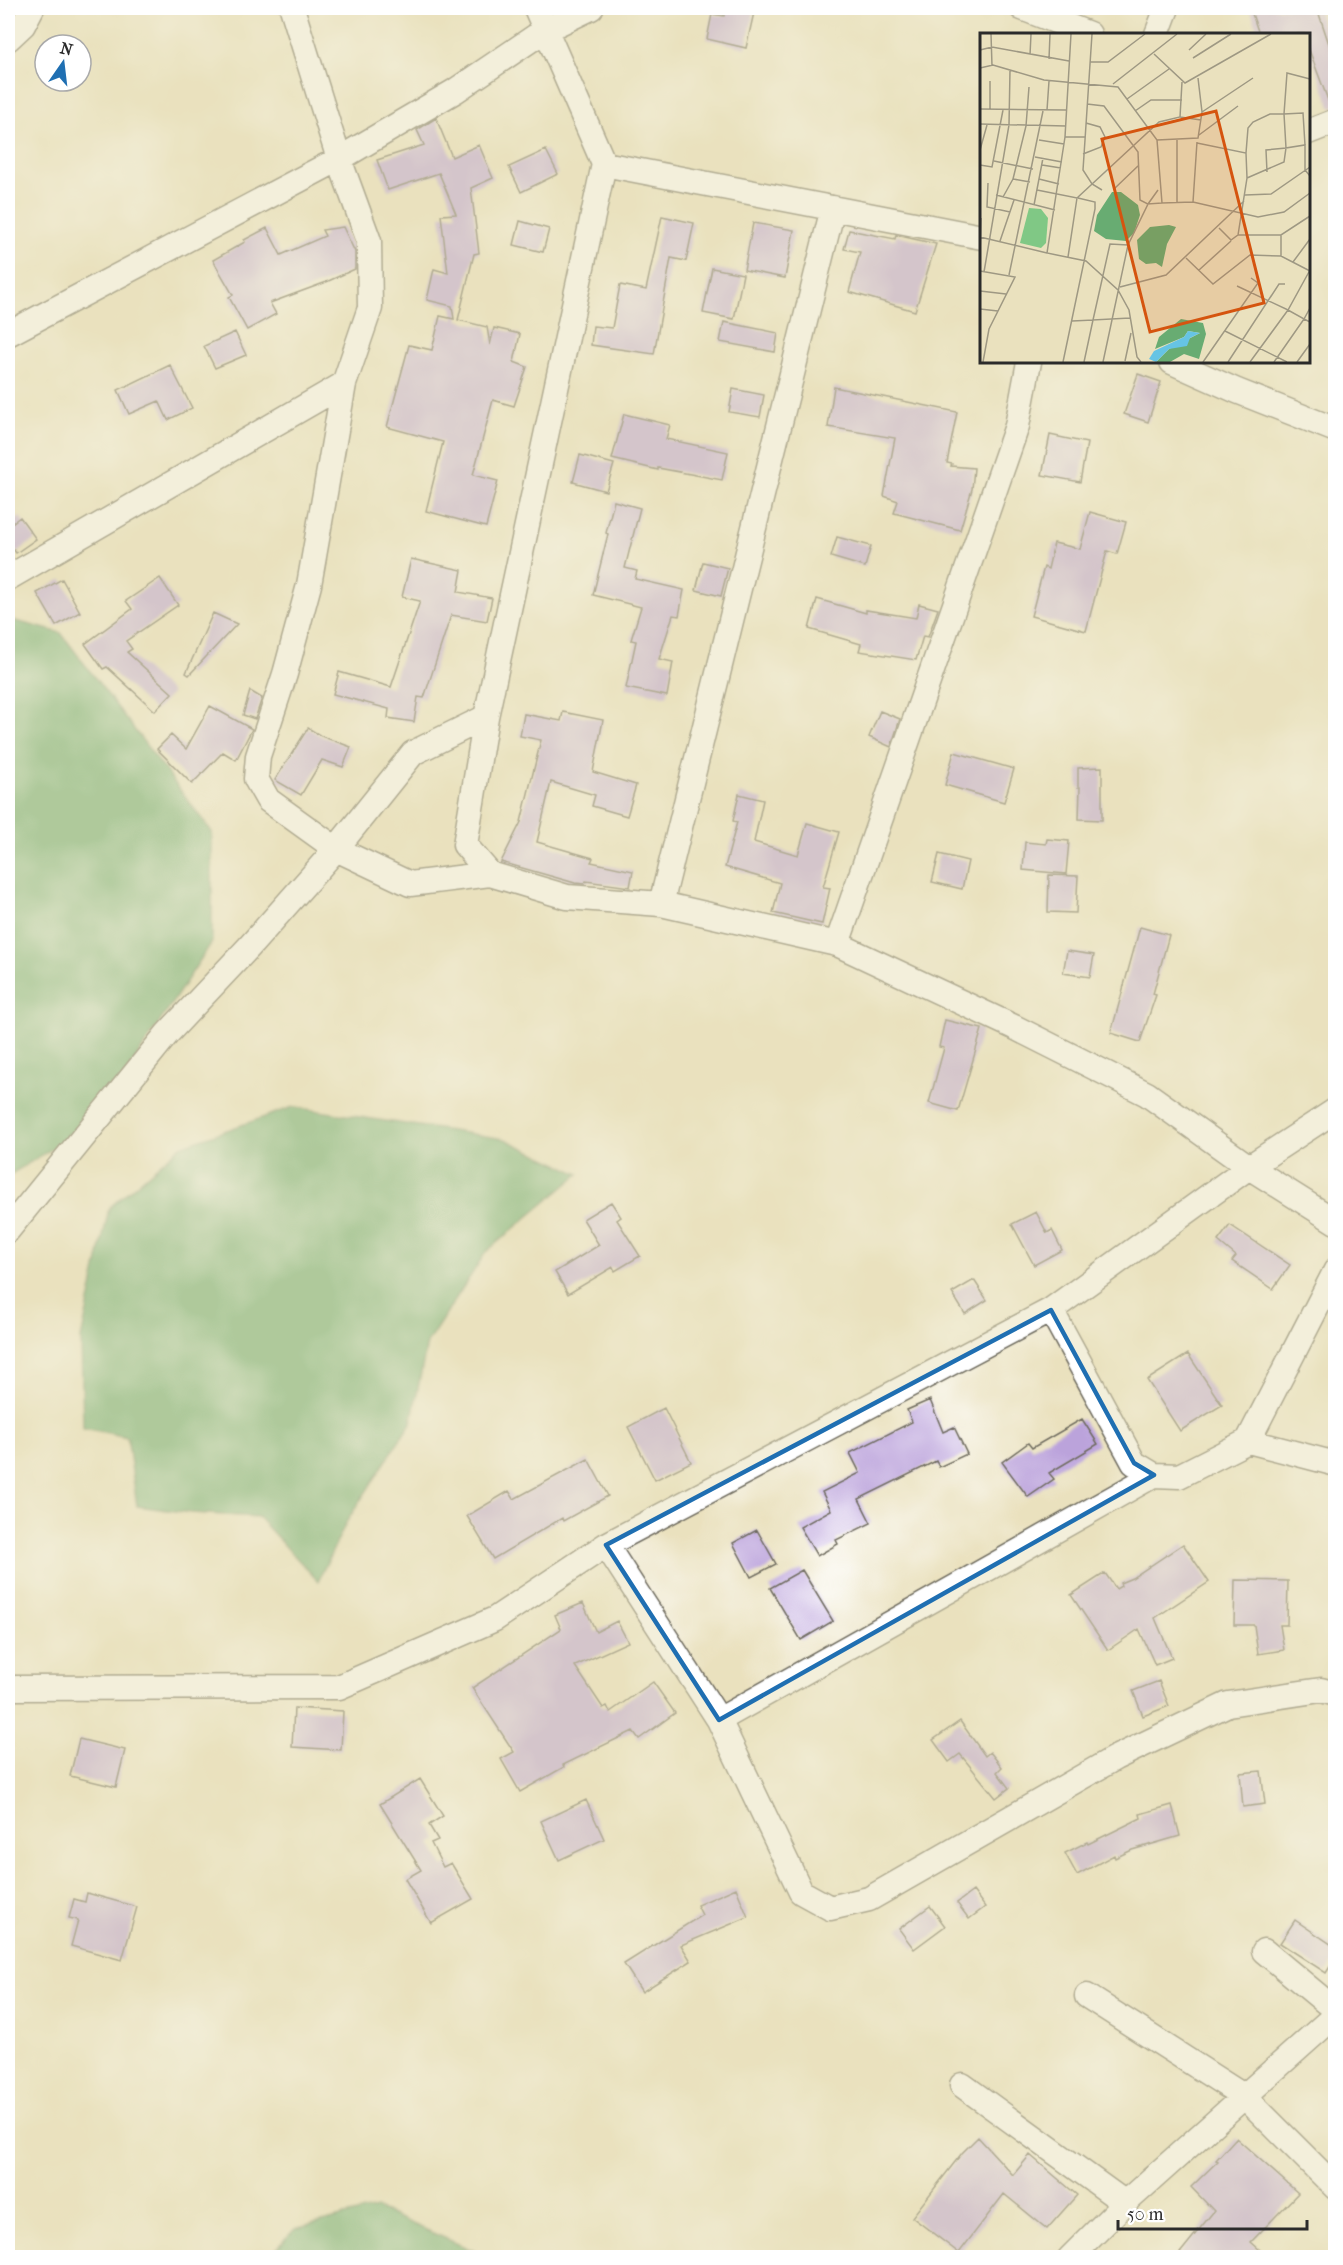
<svg xmlns="http://www.w3.org/2000/svg" width="1343" height="2265" font-family="'IM FELL French Canon',serif">
<style>
.forest{fill:#68ac72;stroke:#4a6c4e;stroke-width:1.5}
.building{fill:#bba3db}
.lines{fill:none;stroke-linecap:round;stroke-linejoin:round}
.minor-casing{stroke:#6e6b5e;stroke-width:27}
.minor{stroke:#fff;stroke-width:24}
.marked{fill:none;stroke:#1f6fb2;stroke-width:4.5;stroke-linejoin:round}
.inset-road{fill:none;stroke:#9e9883;stroke-width:1.5}
.view{fill:#d5540f;fill-opacity:0.15;stroke:#d5540f;stroke-width:3}
.inset-edge{fill:none;stroke:#2b2b2b;stroke-width:3}
</style>
<rect width="100%" height="100%" fill="#fff"/>
<filter id="ink" filterUnits="userSpaceOnUse"><feTurbulence type="fractalNoise" baseFrequency=".0167" numOctaves="2"/><feDisplacementMap in="SourceGraphic" scale="12" xChannelSelector="R" yChannelSelector="G"/><feConvolveMatrix kernelMatrix="1 2 1 2 8 2 1 2 1" color-interpolation-filters="sRGB"/></filter>
<filter id="wash" filterUnits="userSpaceOnUse"><feTurbulence type="fractalNoise" baseFrequency=".008" numOctaves="4" result="noise"/><feDisplacementMap in="SourceGraphic" scale="24" xChannelSelector="R" yChannelSelector="G"/><feGaussianBlur stdDeviation="1.35" result="paint"/><feColorMatrix in="noise" values="0 0 0 0 0 0 0 0 0 0 0 0 0 0 0 0 0 1.4 0 .05"/><feComposite in="paint" operator="in"/></filter>
<g filter="url(#wash)">
<rect width="100%" height="100%" fill="#eae1be"/>
<path class="forest" d="M8,619L61,633L212,832V942L93,1124L8,1176Z
M293,1107L505,1139L579,1174L486,1252L427,1343L411,1423L347,1521L318,1581L258,1517L191,1513L137,1506L127,1437L83,1428L81,1339L109,1208L181,1146Z
M376,2208L488,2257H268L295,2229Z"/>
<g id="blocks">
<path class="building" d="M726,8H755L746,48L707,39L712,14L724,16Z
M1250,8H1317L1331,50L1335,48V107L1331,108L1308,47V34H1259Z
M436,118L452,157L479,145L493,178L471,188L479,253L474,254L458,320L487,327L490,345L494,328L520,334L514,362L527,367L514,406L493,400L473,475L498,481L486,527L426,511L443,442L387,427L409,345L432,350L440,316L454,319L452,306L427,300L434,269L448,273L441,215L456,214L439,173L388,190L377,160L424,145L417,130Z
M546,150L558,174L521,192L509,167Z
M662,216L694,223L686,261L671,258L654,354L591,345L593,326L612,328L620,285L646,290Z
M520,221L549,229L543,252L514,245Z
M753,223L794,230L785,278L744,270Z
M343,227L355,252V269L324,283L270,303L276,314L247,330L229,297L233,295L213,260L245,242L244,240L267,228L281,255L325,236L322,230Z
M849,230L895,239L896,235L936,244L915,311L849,292L860,252L844,249Z
M712,268L743,274L734,319L703,313Z
M724,322L778,333L775,352L720,342Z
M235,332L246,355L215,368L204,346Z
M170,365L192,408L168,420L159,401L129,414L118,390Z
M1138,374L1161,382L1148,422L1124,414Z
M834,387L957,412L947,463L952,464L951,466L974,468L972,489L960,530L894,513L898,501L884,496L895,438L828,427Z
M733,389L764,395L760,417L729,412Z
M624,414L670,425L666,439L728,452L722,480L658,468V470L612,459Z
M1050,435L1087,443L1080,482L1042,475Z
M580,455L614,464L606,491L573,482Z
M614,501L640,508L625,568L637,571L635,579L684,590L679,616L673,615L659,659L673,662L667,696L626,688L636,641L631,640L641,607L593,595L608,534L606,533Z
M1090,512L1126,522L1117,554L1107,551L1086,631L1031,616L1044,567L1048,569L1054,543L1080,549Z
M20,517L36,539L16,553L8,542V526Z
M837,537L871,546L865,567L831,557Z
M411,559L462,570L458,592L492,598L487,621L451,615L424,698L418,697L414,722L388,718L389,709L333,694L339,672L391,687L420,601L402,597Z
M703,562L728,568L721,596L696,590Z
M160,578L178,605L126,641L132,649L127,652L172,693L155,711L107,667L103,669L85,644L132,609L126,601Z
M62,579L80,612L56,626L37,593Z
M817,599L866,613V610L916,618L919,604L938,609L928,637L923,636L916,660L859,651L861,644L809,629Z
M213,613L237,624L189,675L186,673Z
M250,691L262,698L255,719L243,715Z
M210,706L252,729L236,760L223,752L192,784L157,749L171,735L186,749Z
M880,711L900,719L891,747L869,737Z
M563,712L603,720L593,772L636,785L627,816L592,806L595,795L551,782L537,842L593,858L591,862L633,871L630,887L586,881L585,884L575,883L501,862L521,822L541,740L520,736L524,714L561,721Z
M308,728L321,736L351,747L343,767L322,760L301,795L275,780Z
M954,752L1014,769L1004,802L945,785Z
M1102,767V820L1079,819L1080,787H1078V768Z
M739,794L763,800L754,842L798,855L807,823L839,832L823,887L830,888L822,924L773,913L780,883L725,867L737,822L733,821Z
M1047,839L1069,841L1066,874L1023,870L1025,842L1046,844Z
M939,854L968,861L962,889L932,882Z
M1049,875L1078,876L1076,913L1048,912Z
M1140,927L1169,935L1153,994L1156,995L1140,1042L1111,1033Z
M1067,951L1094,955L1090,977L1063,973Z
M945,1020L982,1029L958,1111L929,1103L944,1048L939,1047Z
M611,1202L621,1217L617,1220L640,1256L615,1271L613,1267L568,1294L555,1272L599,1245L583,1219Z
M1036,1212L1047,1233L1052,1230L1062,1250L1034,1265L1012,1224Z
M1230,1225L1290,1265L1273,1289L1232,1261L1236,1256L1218,1241Z
M974,1280L987,1300L965,1314L952,1293Z
M1188,1354L1222,1405L1180,1431L1147,1380Z
M930,1400L943,1432L954,1427L967,1454L939,1467L936,1461L859,1499L871,1523L836,1540L838,1544L817,1556L800,1527L831,1510L822,1492L860,1473L850,1453L912,1422L907,1410Z
M664,1408L691,1462L655,1480L628,1427Z
M1082,1419L1098,1444L1049,1473L1054,1479L1028,1497L1002,1462L1028,1443L1032,1448Z
M588,1459L608,1496L563,1521L562,1518L493,1559L467,1516L509,1491L514,1499Z
M757,1530L776,1564L751,1577L733,1543Z
M1183,1544L1209,1582L1155,1618L1172,1658L1155,1665L1139,1629L1108,1650L1071,1595L1105,1573L1116,1589L1121,1586L1120,1583L1132,1578Z
M802,1570L833,1621L801,1640L770,1588Z
M1235,1580L1288,1581L1287,1625H1280L1284,1650L1258,1654L1254,1625H1234Z
M583,1603L596,1632L617,1621L628,1642L575,1666L603,1708L607,1706L610,1712L653,1682L675,1713L639,1739L633,1731L563,1765L564,1767L520,1792L501,1759L514,1752L472,1688L561,1629L555,1615Z
M1159,1681L1169,1706L1143,1716L1133,1691Z
M294,1708L343,1711L341,1750L292,1747Z
M960,1721L985,1756L990,1752L1002,1767L997,1772L1009,1788L996,1798L960,1754L949,1762L933,1740Z
M79,1739L125,1750L116,1787L70,1776Z
M1261,1771L1265,1804L1243,1807L1240,1773Z
M420,1779L443,1816L429,1825L438,1840L431,1843L443,1867L451,1863L473,1899L431,1923L405,1879L421,1870L380,1804Z
M586,1800L604,1839L559,1860L541,1821Z
M1172,1805L1180,1836L1132,1850L1115,1858L1114,1855L1077,1875L1065,1853L1087,1842L1088,1844L1141,1818L1140,1814Z
M736,1888L748,1917L681,1945L691,1961L642,1992L624,1964L702,1915L697,1905Z
M973,1891L985,1907L969,1919L957,1903Z
M87,1893L137,1907L122,1960L71,1946L78,1920L69,1918L74,1899L85,1902Z
M930,1906L945,1926L914,1949L899,1929Z
M1295,1920L1335,1947V1959L1326,1973L1280,1943Z
M978,2137L1013,2175L1030,2155L1077,2195L1047,2229L1004,2194L959,2253L912,2217L962,2153Z
M1236,2138L1298,2193L1251,2242L1269,2258H1176L1214,2211L1191,2187L1218,2161L1216,2160Z"/>
</g>
</g>
<g filter="url(#ink)">
<use href="#blocks" fill-opacity="0" stroke="#6e6b5e" stroke-width="1.5"/>
<g class="lines">
<g class="minor-casing">
<path id="minor" d="M536,8L604,164L486,717L465,845L490,874L567,897L661,904L837,944L1014,1027L1147,1094L1249,1167L1336,1222
M1022,8L1089,34
M1157,34L1167,8
M8,39L23,25L32,8
M1308,132L1336,121
M604,164L982,237
M8,334L339,159L455,91L545,30L591,8
M1172,362L1237,391L1336,430
M8,578L344,384
M486,717L413,753L336,849L410,884L490,874
M661,904L833,208
M837,944L1017,426L1029,362
M8,1230L167,1034L249,947L336,849L268,800L256,779L258,756L285,674L309,585L344,384L370,308L369,241L339,159L292,8
M1051,1310L1134,1463L1154,1475L1179,1476L1248,1441L1336,1464
M1248,1441L1336,1270
M606,1545L719,1720L801,1892L830,1908L869,1899L1115,1758L1228,1704L1321,1690L1336,1694
M8,1688L339,1687L495,1619L606,1545L1051,1310L1249,1167L1336,1110
M719,1720L1154,1475
M1087,1996L1245,2097L1336,2188
M962,2085L1125,2203
M1070,2258L1125,2203L1331,2019L1334,2009L1264,1951"/>
</g>
<use href="#minor" class="minor"/>
</g>
</g>
<path d="M0 0H1343V2265H0ZM1051,1310L1134,1463L1154,1475L719,1720L606,1545Z" fill="#eae1be" fill-opacity=".55" fill-rule="evenodd"/>
<path class="marked" d="M1051,1310L1134,1463L1154,1475L719,1720L606,1545Z"/>
<g transform="translate(980 33)">
<rect width="330" height="330" fill="#eae1be"/>
<path d="M49,175L61,176L68,185L66,210L61,215L40,210Z" fill="#80c885"/>
<path d="M132,159H141L158,172L160,182L154,200L146,208L126,206L114,198L117,182ZM189,192L196,194L187,211L182,234L176,230L166,231L159,226L157,207L170,194ZM201,286L223,290L226,301L219,326L204,321L190,329H176L189,316L220,300L208,298L204,304L175,316L179,304Z" fill="#68ac72"/>
<path d="M208,298L220,300L210,305L207,313L189,316L176,329L169,326L174,318L204,304Z" fill="#66c4e4"/>
<path class="inset-road" d="M11,1L12,33M91,1L85,104L67,220L106,228L138,257L149,277L157,324L161,329M112,1L103,137L112,151L122,157M0,17L12,14L89,28M209,17L226,1M174,21L205,50L291,1M50,22L51,1M213,25L251,1M69,26L70,1M110,29H128L165,1M0,35L13,32L64,47L138,54L177,107L182,170L213,169L278,184L304,179L330,160M133,51L197,1M49,54L46,93L33,146L50,149M147,66L189,36M107,71L124,73L158,119L160,167L168,171L148,212L123,329M0,76L86,77M10,77V48M67,77L69,48M155,78L171,67H202M222,79L273,45M200,84L221,87M0,91L86,93M219,102L258,73M85,104H105M197,106V169M59,107L84,111M177,107L218,105L222,79L218,45M217,110L266,120L267,145L258,202M0,117L7,92M266,120L268,95L273,89L290,81H304L307,40L330,46M103,121L121,114L125,104L120,94L106,90M55,124L82,129M14,128L53,136M0,132L12,134L23,77M62,132L81,135M287,139L286,117L306,115L304,81L323,80L325,112M267,145L304,129L306,115L325,112V137L330,143M59,146L79,151M8,150L7,174L30,179M134,156L159,132M57,157L97,165L179,89L200,84L202,49M178,157L168,171L182,170M16,162L75,177M265,162L291,161L330,134M23,164L33,146M213,169L217,109M54,172L63,125M239,195L251,207L258,202H301L330,183M0,204L67,220M20,208L34,167M148,212L130,211L113,287L150,285M0,223L1,185M301,223V202M88,224L97,165M206,225L233,251L270,222L301,223L330,238M313,229L330,206M219,237L251,208M0,238L35,244L9,296L3,329M4,239L29,92L30,37M29,242L63,78M257,253L308,277L330,237M140,254L186,242L264,168M0,258L26,261M0,276L18,278M92,288L113,287L104,329M245,298L307,329M145,328L151,300M83,329L115,176V169L98,165M223,329L278,250L271,245M248,329L299,251H305M270,329L308,277L324,286L330,275M294,329L324,286L330,289M317,329L330,311"/>
<path class="view" d="M236,78L284,270L170,299L122,106Z"/>
<rect width="330" height="330" class="inset-edge"/>
</g>
<rect width="1343" height="2265" fill="none" stroke="#fff" stroke-width="30"/>
<g transform="translate(63 63) rotate(14)"><circle r="28" fill="#ffffff" stroke="#aaaaaa" stroke-width="1.5"/>
<path d="M0-4.5L10 22L0 15L-10 22Z" fill="#1f6fb2"/>
<text y="-9" font-size="16" font-weight="bold" text-anchor="middle" fill="#2b2b2b">N</text>
</g>
<path d="M1118 2220v9h189v-9" fill="none" stroke="#2b2b2b" stroke-width="3"/>
<text x="1127" y="2220" font-size="18" fill="#2b2b2b" stroke="#ffffff" stroke-width="4.5" paint-order="stroke">50 m</text>
</svg>
